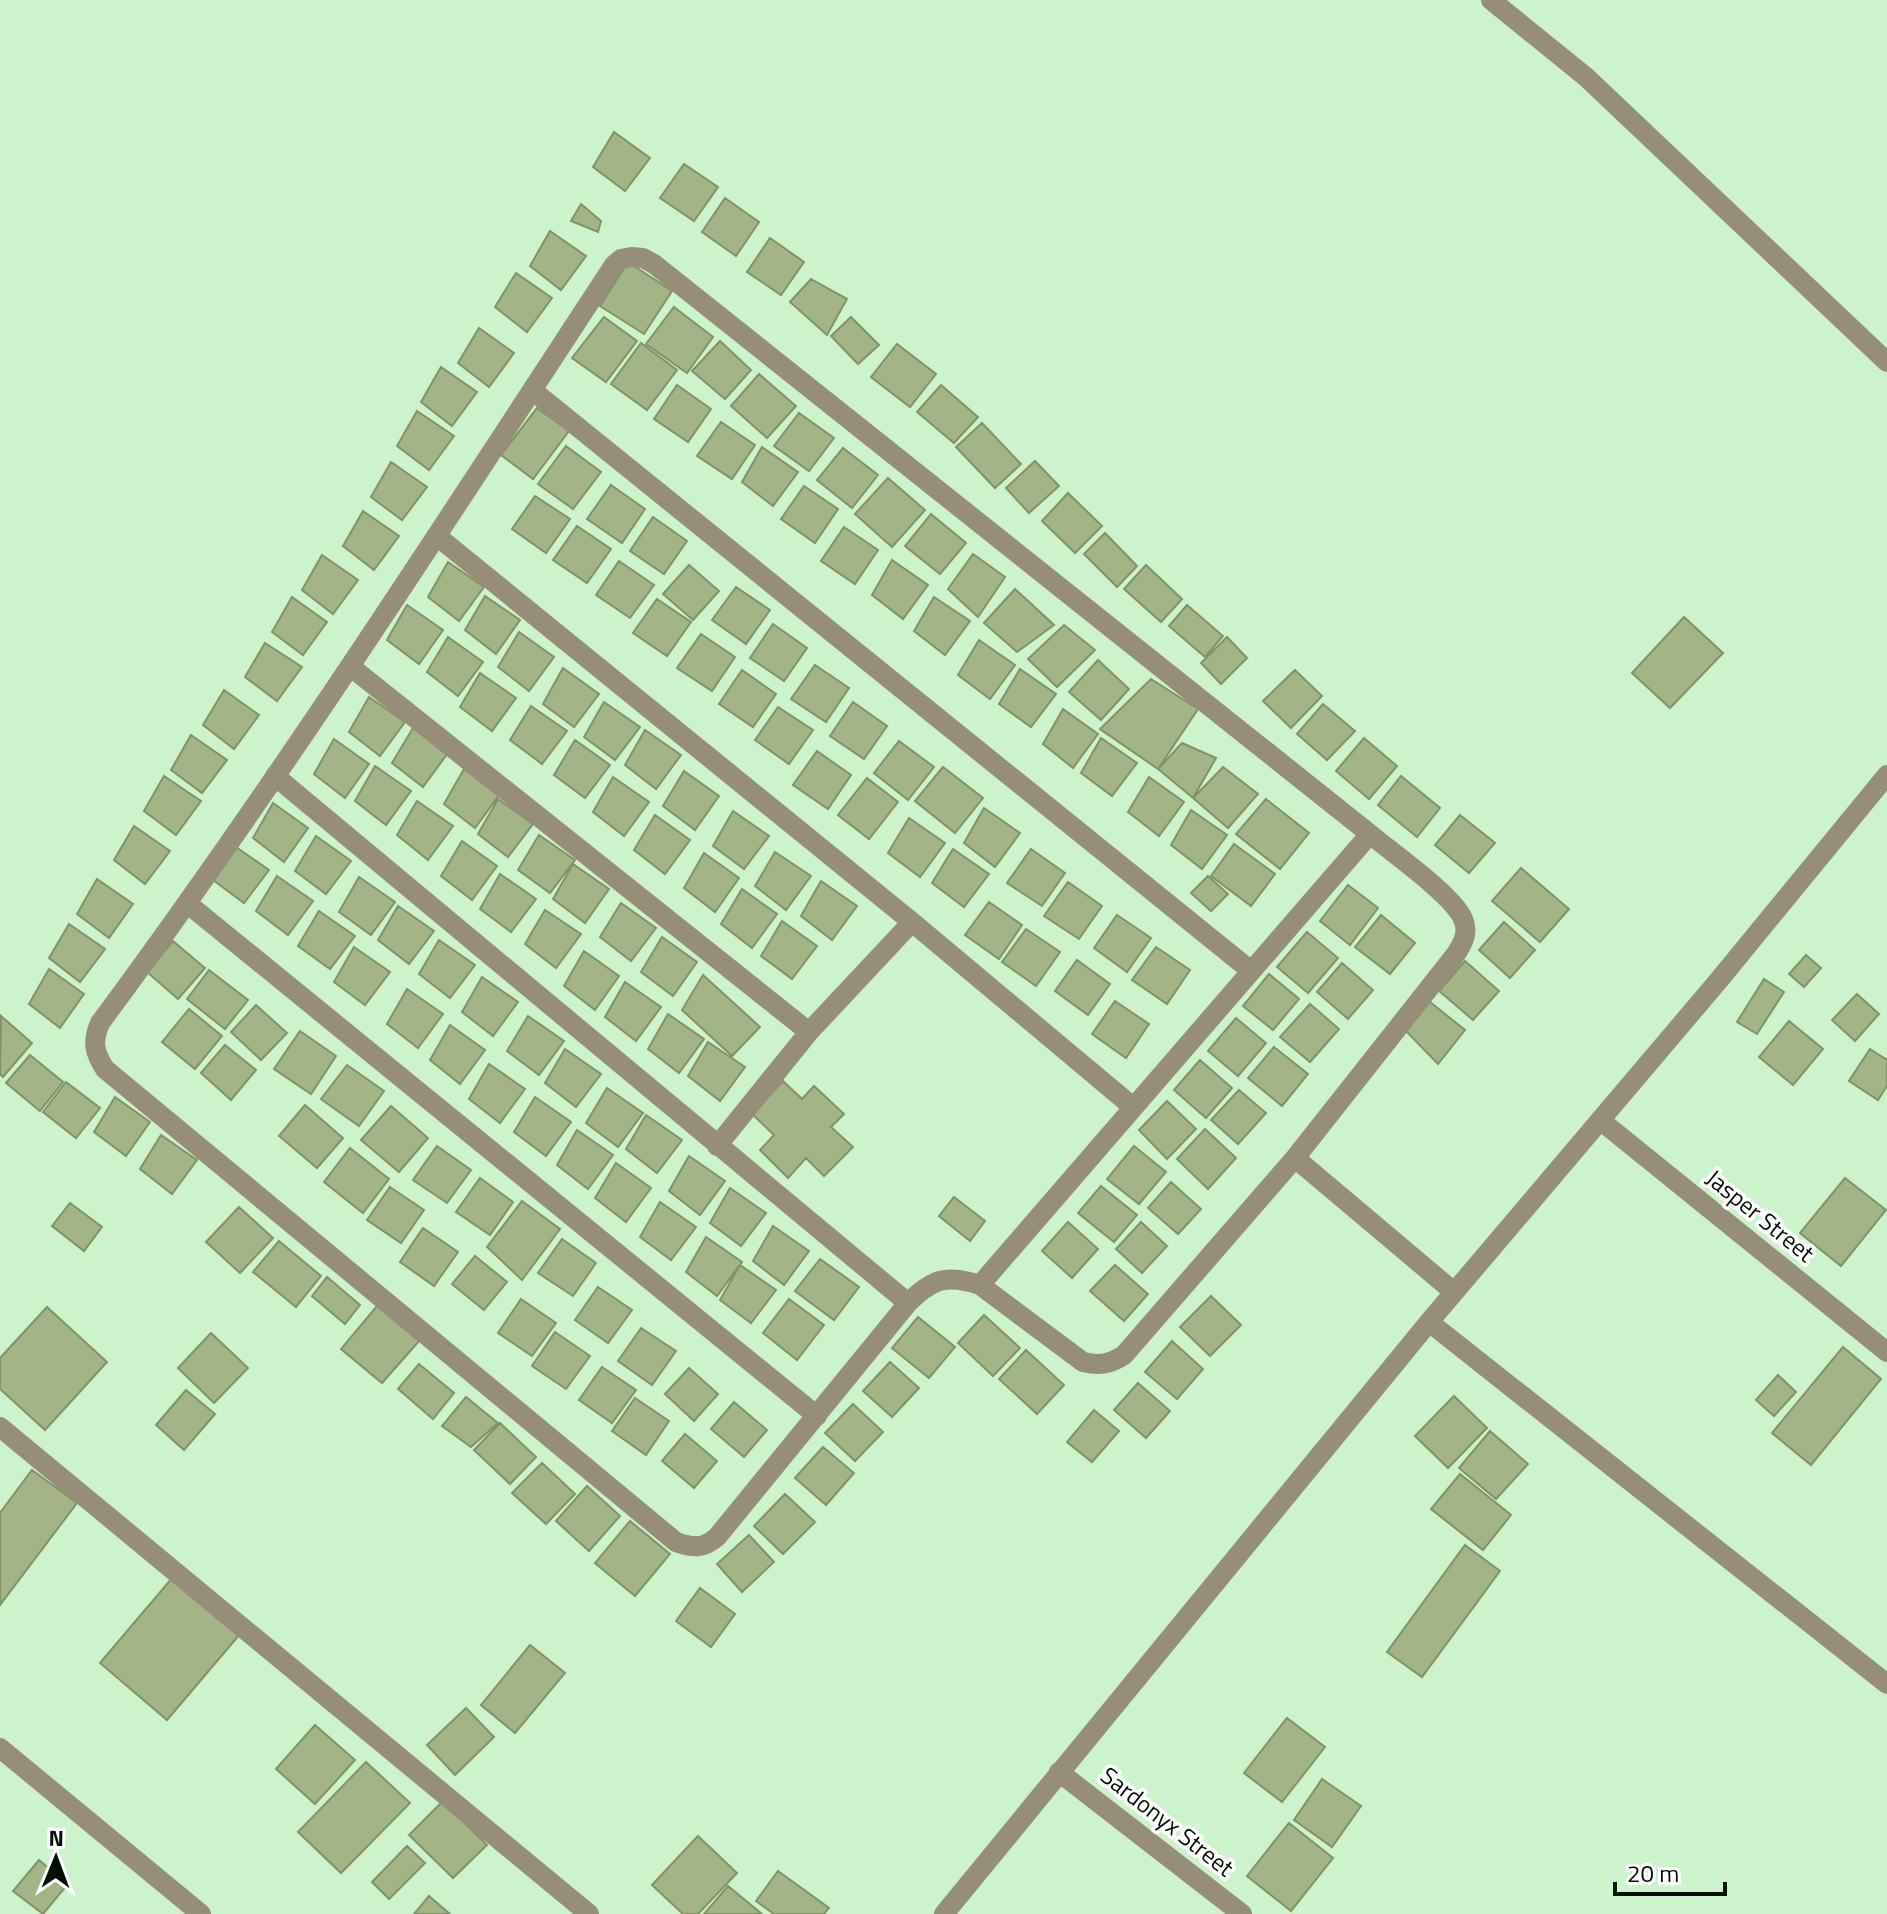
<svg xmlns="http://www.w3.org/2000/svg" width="1887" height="1914" font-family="'Titillium Web',sans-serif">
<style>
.building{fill:#a3b587;stroke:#819266;stroke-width:2}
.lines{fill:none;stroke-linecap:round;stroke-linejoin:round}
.minor{stroke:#978e7a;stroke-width:20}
.labels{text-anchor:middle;stroke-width:7;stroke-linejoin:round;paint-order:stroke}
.street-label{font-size:24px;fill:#030f04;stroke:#fff}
</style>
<rect width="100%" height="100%" fill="#ccf3cc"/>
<path class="building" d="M614,132L650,158L625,191L593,167Z
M684,164L718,187L694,221L660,198Z
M725,198L759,222L736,256L702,232Z
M581,204L601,221L598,232L571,221Z
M550,231L586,256L561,290L530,266Z
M770,238L804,262L781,295L747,272Z
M628,262L672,291L644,334L600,306Z
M516,273L552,298L527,332L495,307Z
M811,279L847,299L827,335L790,302Z
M674,307L713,337L687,373L646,344Z
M604,317L637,341L606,382L572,358Z
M851,317L879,345L858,364L831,336Z
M479,328L514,353L489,387L458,363Z
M720,341L751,370L725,399L692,371Z
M641,343L677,370L647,410L611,384Z
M897,344L936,374L910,407L871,377Z
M441,367L477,392L452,426L421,402Z
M759,374L796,406L767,438L731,406Z
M677,385L711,409L688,442L654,419Z
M941,385L978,417L954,443L917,412Z
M537,408L569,431L533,479L501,455Z
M417,411L454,436L429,470L397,446Z
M799,413L834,438L809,471L774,446Z
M721,422L755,445L732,479L697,456Z
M982,423L1021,464L995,488L956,447Z
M566,446L601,472L573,509L538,484Z
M762,447L798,472L773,506L742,482Z
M843,448L878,475L852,508L817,480Z
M1035,461L1059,486L1029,513L1006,488Z
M391,462L427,487L402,520L371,497Z
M888,478L925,510L892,547L855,514Z
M611,485L645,509L622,543L587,519Z
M804,486L838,509L815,543L781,519Z
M1068,493L1102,526L1075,553L1042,521Z
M535,496L570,519L546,553L512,529Z
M363,511L399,536L374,570L343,546Z
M931,514L966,543L940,574L905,546Z
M653,517L687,541L664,574L630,551Z
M577,526L611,549L587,583L553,560Z
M844,527L878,550L855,584L821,561Z
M1105,533L1137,566L1117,587L1084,554Z
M973,554L1005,577L978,617L948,589Z
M322,555L358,580L333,614L302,590Z
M892,560L928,585L903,619L872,595Z
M619,561L654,585L630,618L596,595Z
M448,562L484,587L459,621L428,597Z
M689,565L719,591L693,620L663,594Z
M1146,565L1182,599L1161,622L1124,589Z
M736,587L770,610L746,644L712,620Z
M1015,589L1054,625L1017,652L984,623Z
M485,596L520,620L496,654L465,630Z
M292,597L327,622L303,655L272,632Z
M934,597L970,621L945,655L914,631Z
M657,599L691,622L667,656L633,633Z
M407,605L443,630L419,664L387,640Z
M1187,605L1223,636L1205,657L1169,626Z
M1684,617L1723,653L1670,708L1632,673Z
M773,624L807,648L784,681L750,658Z
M1064,625L1095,650L1057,687L1028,659Z
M519,632L554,657L529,691L498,667Z
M701,634L735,657L712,691L677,668Z
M448,637L483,662L458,696L427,672Z
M1227,637L1247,658L1221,684L1201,663Z
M979,640L1015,665L990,699L958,675Z
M265,643L302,667L277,701L245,677Z
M1098,660L1129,689L1101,720L1069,692Z
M815,665L849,688L826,722L791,699Z
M563,668L599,694L574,727L543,704Z
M1020,669L1056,694L1031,727L999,704Z
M742,670L776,694L753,727L719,704Z
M1295,670L1322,696L1291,728L1263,701Z
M480,673L516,698L492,731L460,707Z
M1151,679L1198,709L1158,769L1100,729Z
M224,690L259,715L234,749L203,725Z
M369,697L405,722L380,756L349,732Z
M604,702L640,727L615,760L584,737Z
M853,702L887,726L864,759L830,736Z
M1323,704L1355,731L1327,760L1297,734Z
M531,706L567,731L542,764L510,740Z
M778,707L813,730L789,764L755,740Z
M1063,709L1098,734L1073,768L1043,744Z
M413,728L448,753L423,787L392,763Z
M645,730L681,755L656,789L625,765Z
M191,735L227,760L202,793L171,770Z
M1101,738L1137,763L1112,796L1081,773Z
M1364,738L1397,766L1369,799L1336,771Z
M334,739L369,764L345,798L314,774Z
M575,740L610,765L585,798L554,775Z
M899,741L934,767L908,800L874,773Z
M1182,743L1216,758L1193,798L1158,769Z
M817,751L851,775L828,809L793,785Z
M375,766L411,791L386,825L355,801Z
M943,767L983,798L955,833L915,801Z
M1223,767L1258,794L1228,828L1193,798Z
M464,769L500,794L475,828L444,804Z
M684,771L719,796L695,830L663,806Z
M164,776L201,801L176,835L144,811Z
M1401,776L1440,808L1417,837L1378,805Z
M613,777L649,802L624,836L593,812Z
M1149,777L1184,802L1159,836L1128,812Z
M867,778L898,802L869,839L838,815Z
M498,799L533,824L508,857L478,834Z
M1266,799L1309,833L1280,869L1236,834Z
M417,801L453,826L428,860L397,835Z
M273,803L308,828L284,862L253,838Z
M984,808L1020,833L995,867L964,843Z
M1191,810L1227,835L1202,869L1171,845Z
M733,811L769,836L744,869L713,846Z
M655,815L690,840L665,874L634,850Z
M1460,815L1495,843L1469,873L1435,845Z
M909,818L945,843L920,877L888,853Z
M134,826L170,851L145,884L114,860Z
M539,835L575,860L550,893L518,870Z
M316,836L351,861L326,894L295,871Z
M462,841L497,866L472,900L441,876Z
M1234,844L1275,874L1251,906L1211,876Z
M233,845L269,870L244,903L213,880Z
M953,849L989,874L964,907L932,883Z
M1031,849L1065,873L1042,906L1007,883Z
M775,852L811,876L786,910L755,886Z
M704,853L739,878L715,912L684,888Z
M573,864L609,889L585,923L553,899Z
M1521,868L1569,909L1540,942L1492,901Z
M500,874L536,899L511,932L480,909Z
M277,876L313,901L288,935L256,911Z
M1208,876L1228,894L1211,911L1191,893Z
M359,877L395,902L371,935L339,912Z
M97,879L133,904L109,938L77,914Z
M821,881L857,906L832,940L801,916Z
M1068,882L1102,906L1079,939L1044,916Z
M1348,885L1378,908L1350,945L1320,921Z
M742,889L777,914L752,948L721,924Z
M989,902L1022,925L999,959L965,935Z
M621,903L656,928L631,961L600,937Z
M398,906L434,931L409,964L378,940Z
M545,910L581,934L556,968L525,944Z
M319,911L355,936L330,969L298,946Z
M1117,915L1151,938L1127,972L1094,948Z
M1381,915L1415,943L1390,974L1355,947Z
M782,921L817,946L792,979L761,956Z
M1504,922L1535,950L1510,978L1479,950Z
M69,924L105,949L80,982L49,958Z
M1026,929L1060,952L1036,986L1002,962Z
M1307,932L1338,958L1308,993L1277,967Z
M662,937L697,962L673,996L641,972Z
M439,940L475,965L450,998L419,974Z
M173,941L205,968L178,999L147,972Z
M354,947L390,972L365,1005L334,982Z
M1156,947L1190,970L1167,1004L1132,980Z
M584,951L619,976L595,1010L564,986Z
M1806,955L1821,968L1804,987L1789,974Z
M1077,960L1110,984L1088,1015L1055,991Z
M1465,961L1499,991L1473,1020L1439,991Z
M1342,963L1373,990L1348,1019L1317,992Z
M49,969L84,994L60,1028L29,1004Z
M209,970L248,1000L225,1029L187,999Z
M1269,974L1299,999L1273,1030L1243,1006Z
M703,975L760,1027L732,1056L682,1010Z
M482,977L518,1002L493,1036L462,1012Z
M1764,979L1784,992L1757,1034L1737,1022Z
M625,982L661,1007L636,1041L605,1017Z
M407,989L443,1014L418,1048L387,1024Z
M1857,994L1879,1014L1855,1041L1832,1020Z
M1425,998L1465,1030L1438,1064L1402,1027Z
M1115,1001L1149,1024L1126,1058L1092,1034Z
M1310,1004L1339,1029L1310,1062L1280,1037Z
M256,1005L287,1033L261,1060L231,1032Z
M189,1009L222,1036L195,1069L162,1042Z
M668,1014L704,1039L679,1073L648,1049Z
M1,1016L32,1043L3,1077L0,1074Z
M528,1016L564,1041L539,1075L507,1051Z
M1236,1018L1266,1043L1238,1076L1208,1051Z
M1789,1021L1823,1049L1793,1085L1759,1057Z
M450,1025L485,1050L460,1084L430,1060Z
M300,1031L336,1056L311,1094L274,1069Z
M708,1042L745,1067L720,1101L688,1076Z
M225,1045L256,1070L231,1100L201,1073Z
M1274,1047L1308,1074L1282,1106L1248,1078Z
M565,1049L601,1074L576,1107L545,1083Z
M1870,1049L1887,1060V1086L1878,1100L1849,1081Z
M30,1055L63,1082L40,1111L6,1083Z
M1200,1060L1232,1088L1206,1118L1174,1090Z
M489,1064L525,1089L500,1123L469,1099Z
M347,1065L384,1091L359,1126L321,1099Z
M783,1081L802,1099L814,1086L844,1114L831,1127L853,1147L824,1176L806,1158L788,1178L760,1150L774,1135L752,1114Z
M66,1082L100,1108L76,1138L43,1112Z
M607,1088L643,1113L618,1147L586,1123Z
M1239,1090L1266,1113L1238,1144L1211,1120Z
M115,1097L150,1122L126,1156L94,1132Z
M535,1097L571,1122L546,1156L514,1132Z
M1167,1101L1196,1129L1167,1159L1139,1130Z
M305,1105L343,1138L317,1168L279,1136Z
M391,1106L428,1138L399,1172L361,1140Z
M646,1115L682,1140L657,1173L626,1149Z
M1205,1129L1236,1158L1208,1189L1177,1159Z
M577,1130L613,1155L588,1189L557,1165Z
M161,1135L197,1160L172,1194L140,1169Z
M437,1146L471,1170L447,1203L413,1180Z
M1134,1146L1166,1172L1139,1204L1107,1179Z
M350,1148L389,1179L363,1213L324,1182Z
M689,1156L725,1181L700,1215L669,1191Z
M616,1163L651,1188L626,1222L595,1198Z
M480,1178L513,1202L490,1235L456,1212Z
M1845,1178L1886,1210L1841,1266L1800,1233Z
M1171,1182L1201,1209L1178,1234L1148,1208Z
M1101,1186L1137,1215L1114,1242L1078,1213Z
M390,1187L424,1210L401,1243L367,1220Z
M730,1188L766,1213L741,1246L710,1223Z
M954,1197L985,1221L970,1241L939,1216Z
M522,1201L560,1229L522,1280L487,1247Z
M660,1202L696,1227L671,1260L640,1237Z
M70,1203L102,1227L84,1251L52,1226Z
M239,1207L273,1238L240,1273L206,1242Z
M1068,1222L1098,1249L1072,1278L1042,1251Z
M1141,1222L1167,1246L1142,1273L1116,1249Z
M773,1226L809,1251L784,1285L753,1261Z
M423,1228L458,1252L434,1286L400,1262Z
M706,1237L742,1262L717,1296L686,1272Z
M562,1239L596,1263L573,1296L538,1273Z
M279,1241L321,1276L296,1307L253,1272Z
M475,1256L507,1282L484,1310L452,1284Z
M820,1259L859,1287L834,1320L795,1291Z
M740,1265L776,1290L751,1323L720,1300Z
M1115,1265L1148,1294L1124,1321L1090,1291Z
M327,1277L360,1305L345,1324L312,1296Z
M598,1287L632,1310L608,1343L575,1320Z
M1211,1296L1241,1325L1210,1356L1180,1327Z
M521,1299L556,1323L532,1356L498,1333Z
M789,1299L824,1325L797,1360L763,1333Z
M377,1306L419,1341L382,1383L341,1349Z
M47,1307L107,1362L45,1430L0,1389V1358Z
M984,1315L1020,1348L993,1376L958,1343Z
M918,1317L955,1347L929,1378L892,1348Z
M641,1328L676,1351L652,1385L618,1361Z
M555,1332L590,1356L566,1389L532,1366Z
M211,1333L248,1368L214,1403L178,1368Z
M1172,1341L1203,1369L1177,1399L1145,1372Z
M1843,1347L1881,1379L1811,1465L1772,1433Z
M1026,1350L1064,1385L1037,1414L999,1379Z
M890,1362L919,1388L892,1417L863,1391Z
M419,1364L454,1393L433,1419L398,1389Z
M602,1367L636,1390L612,1423L579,1400Z
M689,1368L718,1394L694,1421L665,1394Z
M1778,1375L1796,1392L1774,1416L1756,1400Z
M1138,1383L1170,1411L1146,1438L1114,1410Z
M186,1390L215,1414L184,1450L156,1425Z
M1454,1396L1487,1428L1448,1468L1415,1436Z
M466,1397L498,1423L471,1447L442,1426Z
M635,1398L669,1421L646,1455L612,1431Z
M734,1402L767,1430L744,1457L711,1429Z
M853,1404L883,1432L855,1461L825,1433Z
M1094,1410L1119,1431L1092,1462L1067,1442Z
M500,1423L536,1457L510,1484L474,1450Z
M1490,1431L1528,1464L1496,1499L1459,1468Z
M685,1434L717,1461L694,1488L662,1461Z
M823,1447L854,1473L826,1505L795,1478Z
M542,1463L575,1494L546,1524L512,1493Z
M32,1470L77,1503L0,1605V1513Z
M1460,1474L1511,1515L1483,1550L1431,1509Z
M587,1486L620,1516L589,1551L556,1521Z
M785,1494L815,1522L783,1554L754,1526Z
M630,1521L670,1554L635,1596L595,1563Z
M749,1535L774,1562L742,1592L717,1564Z
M1465,1545L1500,1571L1422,1677L1387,1652Z
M173,1577L240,1634L167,1720L100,1663Z
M700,1588L735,1614L711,1647L676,1621Z
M530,1645L565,1673L515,1733L481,1705Z
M466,1708L494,1737L455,1775L427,1745Z
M1287,1718L1325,1747L1282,1802L1244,1773Z
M315,1725L355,1760L315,1804L276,1769Z
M366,1762L410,1803L341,1873L298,1832Z
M1322,1779L1361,1806L1332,1847L1294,1820Z
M443,1801L487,1845L453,1878L409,1835Z
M1289,1823L1333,1858L1291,1911L1247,1876Z
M698,1836L737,1873L698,1914H683L652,1885Z
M407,1846L425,1863L389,1899L372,1882Z
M39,1860L68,1884L43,1914L13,1891Z
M778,1871L829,1908L824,1914H774L756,1901Z
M728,1886L762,1914H704Z
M429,1896L450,1914H414Z"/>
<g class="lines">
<path class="minor" d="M1491,0L1586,77L1887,362
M631,257L643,258L654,264L1370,834C1391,852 1453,895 1463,919C1469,932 1463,943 1456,954L1295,1158L1124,1355C1110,1364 1100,1366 1083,1362L980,1285C946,1274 932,1279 908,1303L717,1537C703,1549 693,1548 676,1542L105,1069C94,1052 92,1042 100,1023C282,777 447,520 614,265L621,259Z
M532,390L1250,970
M438,537L912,922L1133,1107
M351,667L809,1032
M275,776L908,1303
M188,904L817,1416
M1600,1120L1887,1352
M717,1146L809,1032L912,922
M1295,1158L1454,1292
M980,1285L1370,834
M1429,1322L1887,1684
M0,1427L589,1914
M0,1748L201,1914
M1059,1772L1242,1914
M944,1914L1429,1322L1719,980L1887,775"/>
</g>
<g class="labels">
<g class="street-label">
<text transform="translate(1760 1216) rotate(39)" y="8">Jasper Street</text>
<text transform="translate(1167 1822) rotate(38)" y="8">Sardonyx Street</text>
</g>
</g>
<g transform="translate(56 1858) rotate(1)" stroke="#ffffff" stroke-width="6" paint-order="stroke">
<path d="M0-6L14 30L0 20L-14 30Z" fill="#030f04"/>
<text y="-12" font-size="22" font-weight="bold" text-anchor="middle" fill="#030f04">N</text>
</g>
<path d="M1615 1882v12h110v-12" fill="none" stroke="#030f04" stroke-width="4"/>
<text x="1627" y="1882" font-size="24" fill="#030f04" stroke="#ffffff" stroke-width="6" paint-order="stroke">20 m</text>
</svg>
